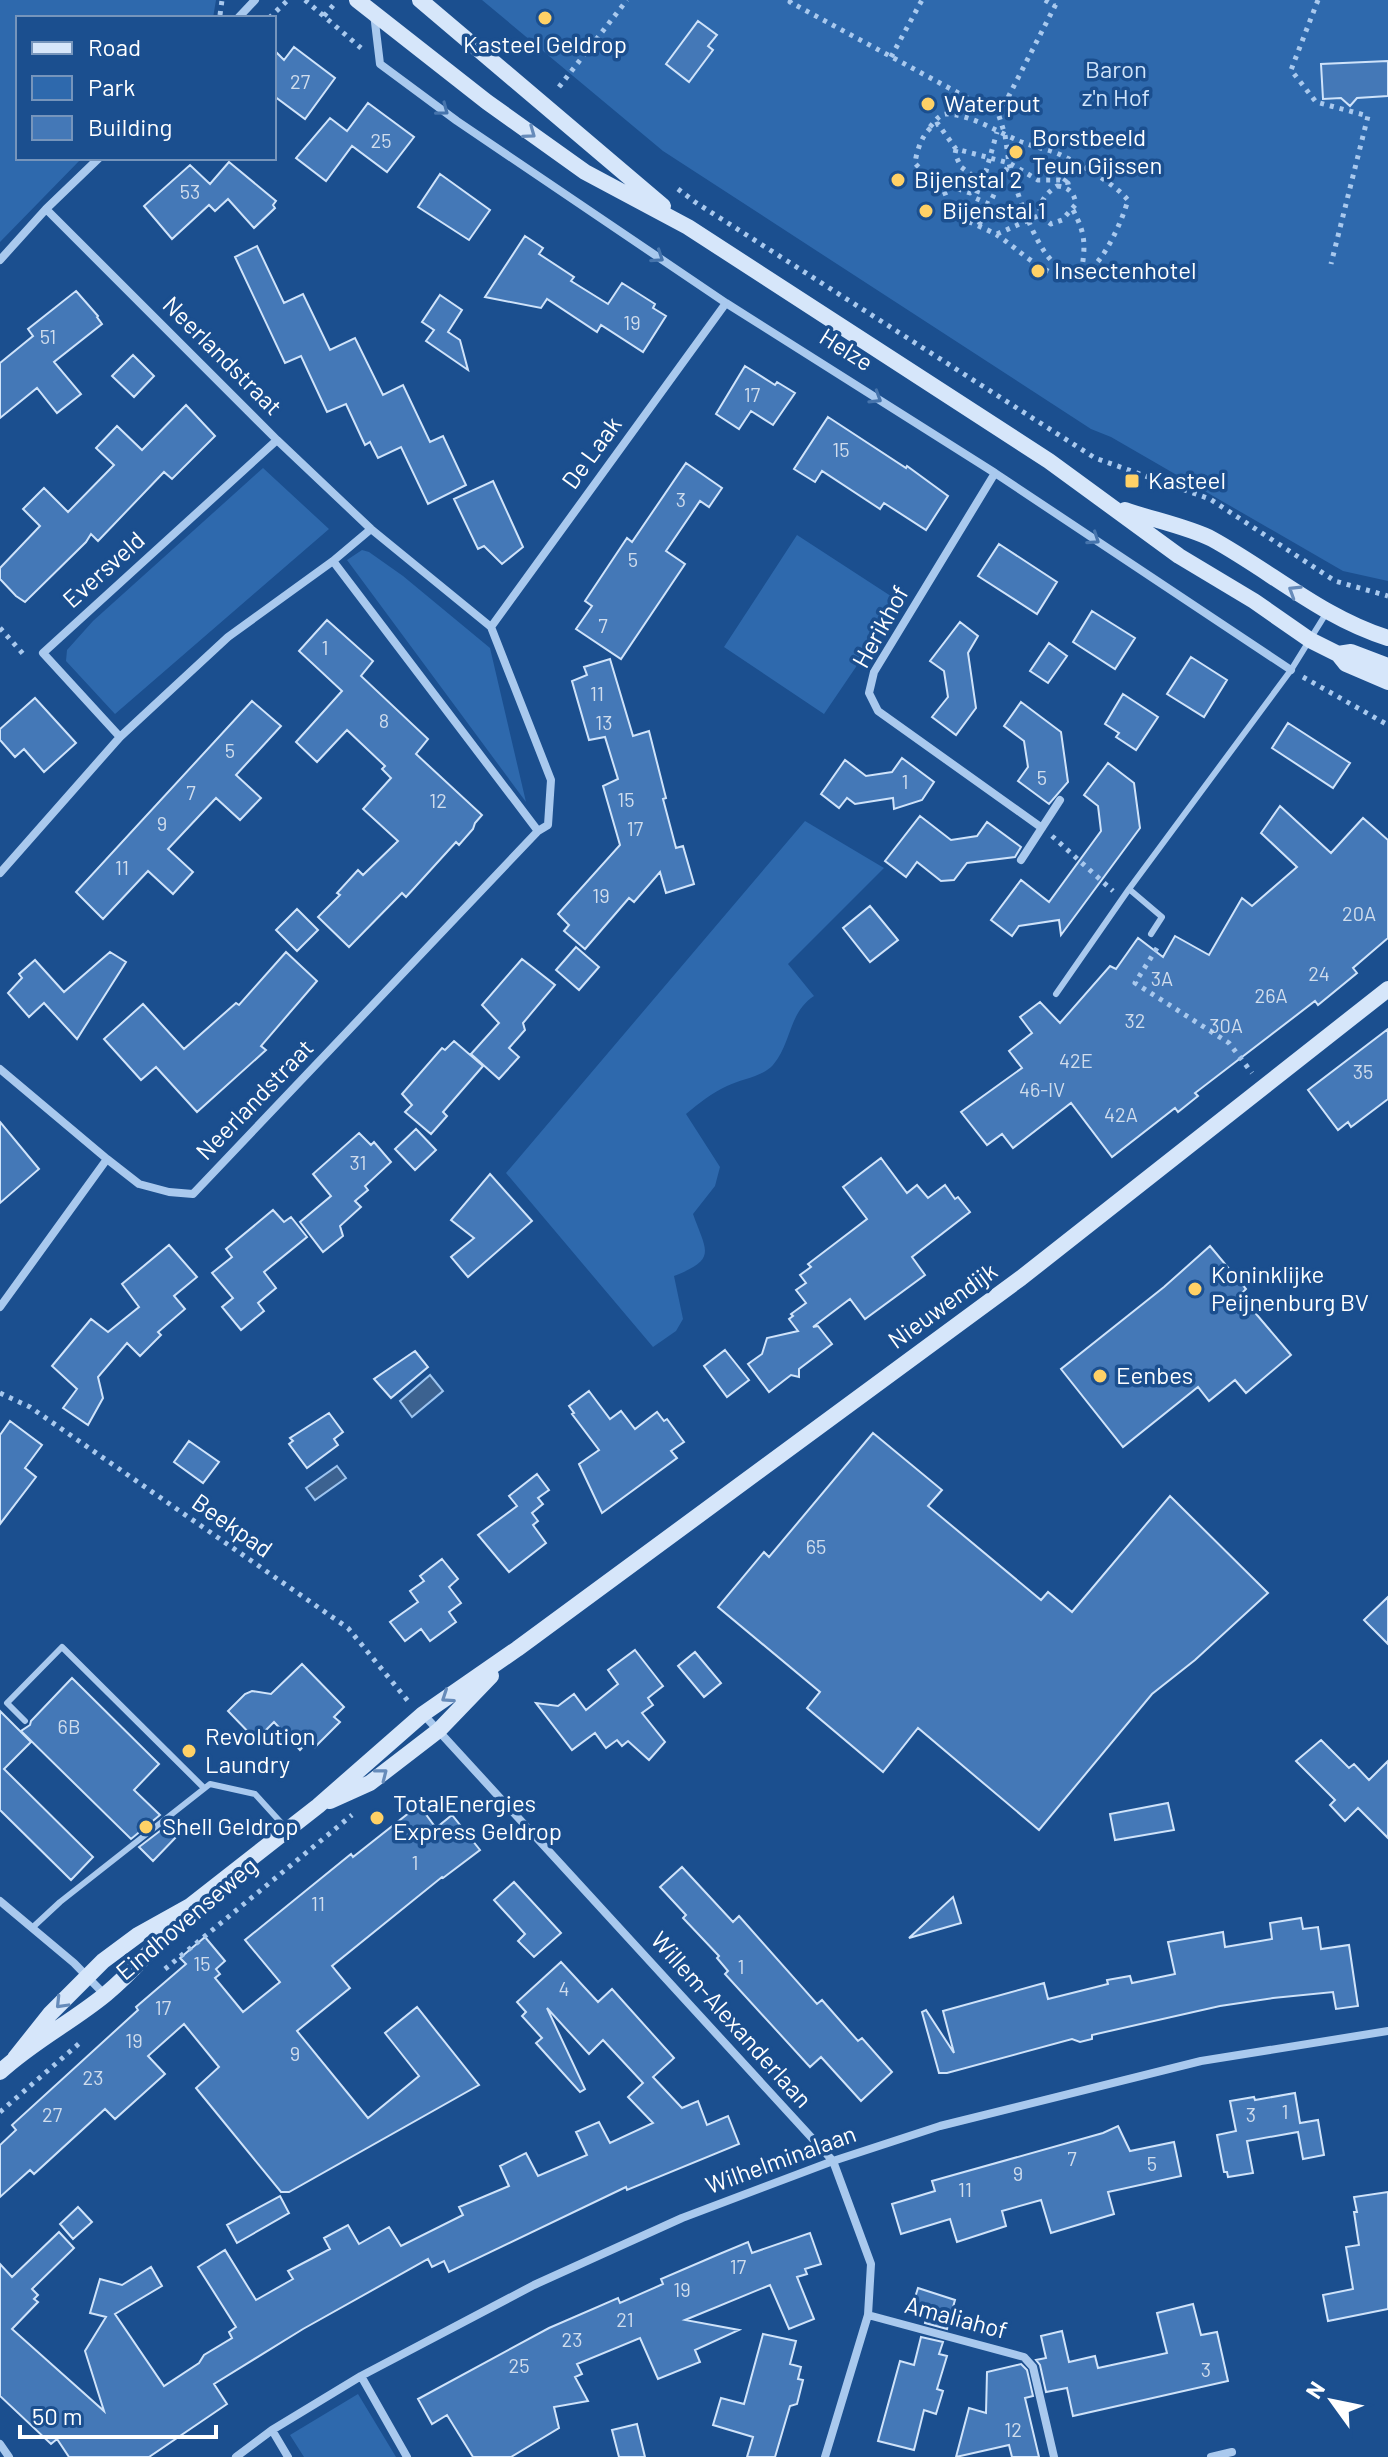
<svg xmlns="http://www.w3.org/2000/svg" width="1388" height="2457" font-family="Barlow,sans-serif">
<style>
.green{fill:#2e69ad}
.water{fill:#3c6290;stroke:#9cc4f0;stroke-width:2}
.building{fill:#4478b7;stroke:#cfe3fa;stroke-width:2}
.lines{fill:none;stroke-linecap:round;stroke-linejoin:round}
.path{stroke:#a9c9ee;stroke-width:5;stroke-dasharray:4 6;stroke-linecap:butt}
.lane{stroke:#a9c9ee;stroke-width:6}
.street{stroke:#a9c9ee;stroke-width:8}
.secondary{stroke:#d6e6fa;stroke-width:16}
.oneway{stroke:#4674ac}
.oneway2{stroke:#668bba}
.poi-dot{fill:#ffd166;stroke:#1b4f8f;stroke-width:3}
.labels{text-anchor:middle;stroke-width:7;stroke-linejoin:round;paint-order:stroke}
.number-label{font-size:20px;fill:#d0dded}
.poi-label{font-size:24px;fill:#fff;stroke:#1b4f8f;text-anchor:start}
.park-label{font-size:24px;fill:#cfe3fa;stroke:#1b4f8f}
.street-label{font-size:24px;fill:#fff;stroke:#1b4f8f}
</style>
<rect width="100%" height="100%" fill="#1b4f8f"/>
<path class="green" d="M0,0H216L213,18H18V158H82L0,242Z
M482,0H1388V581L1343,571L1111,437L1091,429L663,151Z
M263,468L329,529L115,714L66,661L67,650L93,621Z
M797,535L900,602L824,714L724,647Z
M362,550L369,552L403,576L490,648L526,802L347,560Z
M805,821L884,868L788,964L814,996C788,1013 792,1043 773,1065C764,1076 741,1079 727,1086C712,1093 699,1103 686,1114L720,1167L715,1186L693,1214C706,1251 718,1259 674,1276L683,1319L676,1331L653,1347L506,1173Z
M358,2394L396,2457H304L290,2435Z"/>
<path class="water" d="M430,1375L443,1391L412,1417L400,1401Z
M337,1466L346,1478L315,1500L306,1488Z"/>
<path class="building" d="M698,21L717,35L708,46L713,50L689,82L666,64Z
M294,47L335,78L305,119L274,96V50L284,60Z
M1388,61V96L1357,98L1350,106L1341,98L1323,99L1321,64Z
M368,103L414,137L387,172L352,146L326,181L296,158L330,118L347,131Z
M229,162L276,201L273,205L275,208L254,228L228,199L215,211L209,205L172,239L144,206L190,165L210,184Z
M440,174L490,210L469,240L418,207Z
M525,236L543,248L539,254L574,277L571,281L608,304L622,283L655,304L653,308L666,316L643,352L601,325L597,332L547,299L541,308L485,297Z
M257,246L284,303L303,294L330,350L355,338L383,395L403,385L430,442L443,436L466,485L428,504L401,447L378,458L370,442L365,445L346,404L327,412L301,356L285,363L235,257Z
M76,291L98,316L97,317L102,324L54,362L81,394L57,413L37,388L0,418V363L33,336L28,329Z
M440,295L462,310L448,332L460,340L468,370L426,341L434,330L422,322Z
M133,355L154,376L134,397L112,376Z
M745,366L775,385L777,382L795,393L773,425L751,411L739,429L716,414Z
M186,405L215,436L172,479L164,472L98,541L91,534L86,542L25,602L16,596L0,579V568L40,526L23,509L44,488L68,512L114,465L96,448L117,426L142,450Z
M828,417L906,468L907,466L948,496L926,530L884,503L880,509L822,471L815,482L794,469Z
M686,463L722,488L709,507L700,501L666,551L685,564L621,659L576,629L592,606L585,601L627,538L632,542Z
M493,481L523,547L502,564L484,546L478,549L454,499Z
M999,544L1057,582L1037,614L978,576Z
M1092,611L1135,638L1115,669L1073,642Z
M327,620L373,661L361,676L428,739L416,754L482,815L475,823L473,829L459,845L456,842L406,897L402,893L349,947L318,917L340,895L337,893L358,870L363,875L398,841L363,809L391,778L382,769L385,766L347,730L317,762L296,742L342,691L299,651Z
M960,622L978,636L968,653L976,708L956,735L932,717L948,697L944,671L930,661Z
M1049,643L1067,656L1048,683L1030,671Z
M1191,657L1227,680L1204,717L1167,694Z
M610,659L633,736L649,731L666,798L663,799L676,848L683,846L694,884L666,893L660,872L634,902L629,898L585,949L564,931L569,925L558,914L620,845L603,786L618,779L605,737L589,740L572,681L587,675L584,667Z
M1123,694L1158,717L1136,750L1116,737L1119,733L1105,724Z
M35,698L76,743L44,772L24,749L15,757L0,740V729Z
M252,701L281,726L236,775L261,798L240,820L216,798L168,849L193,872L173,894L148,871L103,919L76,892Z
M1021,702L1061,732L1068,782L1049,804L1018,781L1028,767L1024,741L1004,726Z
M1288,723L1350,763L1333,788L1272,748Z
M902,758L934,782L922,800L894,809L893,798L855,804L847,798L839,808L821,794L845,760L866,776L892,772Z
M1108,763L1134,783L1140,828L1061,935L1059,920L1019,926L1012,936L991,920L1021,880L1049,902L1101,831L1098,806L1084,795Z
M1280,806L1331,853L1363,818L1388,840V938L1353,968L1357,973L1318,1005L1315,1001L1195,1093L1198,1096L1178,1112L1175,1108L1112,1157L1071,1103L1013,1148L1002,1134L987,1145L961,1112L1022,1068L1009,1051L1032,1033L1020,1017L1040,1002L1060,1023L1110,966L1116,969L1138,938L1163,957L1175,936L1209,955L1242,898L1252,906L1297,867L1261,833Z
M920,816L951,840L977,836L987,822L1021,847L1015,857L967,863L954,880L941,881L917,862L906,877L885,861Z
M870,906L898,940L870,962L843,928Z
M297,909L318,930L297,951L276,930Z
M576,947L599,967L579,990L556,970Z
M110,952L126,962L77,1039L44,1003L29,1017L8,993L22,978L19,974L35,960L64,992Z
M286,952L317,981L261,1046L266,1050L197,1112L156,1067L141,1080L104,1039L143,1004L184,1049L236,1003L239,1005Z
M522,959L555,985L523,1023L525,1030L509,1048L519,1057L499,1079L471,1054L499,1023L482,1005Z
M1388,1029V1099L1351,1127L1348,1122L1338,1130L1308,1090Z
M454,1041L483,1066L443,1112L447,1116L431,1134L405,1112L412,1105L402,1094L442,1048L445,1050Z
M0,1122L39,1169L0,1203Z
M416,1129L436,1150L415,1170L395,1149Z
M359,1133L371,1145L374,1142L391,1162L365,1186L368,1190L355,1201L361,1207L340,1226L343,1236L323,1252L300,1222L331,1196L313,1174Z
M881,1158L907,1193L917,1185L928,1198L945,1185L955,1199L958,1197L970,1212L912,1257L925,1275L865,1319L850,1299L813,1327L818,1326L832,1344L799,1369V1377L791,1375L769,1392L748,1364L762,1354L767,1338L798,1331L789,1319L793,1316L791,1314L806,1303L796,1290L806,1283L800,1275L811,1267L808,1264L867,1219L843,1187Z
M490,1174L532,1221L468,1277L451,1257L474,1238L451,1220Z
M273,1210L284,1222L291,1217L307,1237L264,1272L276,1288L258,1303L264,1311L241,1330L222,1307L233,1298L212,1273L232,1257L226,1249Z
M169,1245L197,1277L174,1296L185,1309L158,1332L161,1335L140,1356L127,1343L98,1377L103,1398L88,1425L63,1408L77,1389L52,1366L91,1319L108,1332L139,1307L122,1284Z
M1210,1246L1246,1289L1240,1295L1291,1355L1246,1393L1235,1380L1209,1401L1198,1387L1123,1447L1061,1369L1164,1287Z
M725,1350L749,1380L727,1397L704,1366Z
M415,1351L428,1367L391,1398L374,1379Z
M589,1391L610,1419L621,1411L635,1429L657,1412L664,1421L667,1419L684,1442L671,1451L677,1458L602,1513L579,1464L599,1450L572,1414L574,1413L569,1406Z
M329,1413L343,1432L334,1439L338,1445L307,1468L289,1444L293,1441L290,1438Z
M10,1421L42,1445L25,1468L36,1477L0,1524V1435Z
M873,1433L942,1490L928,1506L1041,1600L1048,1592L1072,1612L1170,1496L1268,1593L1195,1660L1152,1694L1039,1830L918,1728L883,1772L807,1708L820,1692L718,1607L764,1552L769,1557Z
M189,1441L219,1462L203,1483L174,1462Z
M537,1474L549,1490L538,1498L543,1504L532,1513L538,1521L533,1525L546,1543L509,1572L478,1535L517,1506L509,1496Z
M442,1559L458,1579L449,1587L461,1603L449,1612L456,1622L430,1641L421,1629L405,1641L390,1622L418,1602L410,1591L424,1581L420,1576Z
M1388,1597V1644L1364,1620Z
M635,1650L663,1686L648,1698L653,1705L642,1713L665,1742L649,1760L628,1741L622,1746L617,1740L606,1748L595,1733L572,1750L536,1703L558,1706L574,1694L586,1710L618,1684L608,1670Z
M695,1652L721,1683L704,1697L678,1666Z
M302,1664L344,1707L334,1717L340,1722L315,1747L309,1740L300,1750L274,1722L256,1740L228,1711L245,1694L252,1691L271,1694Z
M72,1678L159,1764L134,1790L160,1815L131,1839L21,1731L30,1725L31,1721Z
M0,1711L31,1742L4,1769L93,1857L71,1880L0,1810Z
M1321,1740L1349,1768L1354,1764L1369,1780L1388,1761V1838L1358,1808L1345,1821L1330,1805L1335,1800L1296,1761Z
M1168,1803L1174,1830L1115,1840L1110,1814Z
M419,1805L436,1828L452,1815L480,1850L443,1878L442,1877L332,1966L350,1988L297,2031L368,2118L419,2076L385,2033L417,2007L479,2085L289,2192H281L196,2088L219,2067L184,2024L148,2056L165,2074L115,2119L105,2109L34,2174L30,2170L0,2197V2145L16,2130L12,2125L138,2010L136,2007L186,1964L180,1958L205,1937L225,1961L216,1969L220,1974L215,1978L243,2012L280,1982L245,1940L351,1854L353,1857Z
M169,1824L179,1834L153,1861L139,1847Z
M682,1867L733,1922L739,1916L817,2004L822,2000L858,2041L862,2038L892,2072L861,2101L821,2057L810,2067L725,1974L728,1971L717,1958L719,1956L683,1918L686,1915L660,1887Z
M514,1882L561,1933L534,1957L518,1941L525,1934L494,1900Z
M953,1897L961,1923L909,1938Z
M1301,1918L1303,1929L1318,1927L1321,1949L1349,1945L1358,2006L1336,2009L1333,1992L1273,1998L1220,2006L1092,2035V2039L1080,2042L1072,2039L947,2073H939L922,2012L926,2010L954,2053L943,2011L1044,1983L1048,1999L1108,1984L1107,1980L1130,1976L1132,1983L1175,1974L1168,1942L1223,1932L1225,1947L1272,1939L1270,1923Z
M561,1962L598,2002L612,1989L674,2058L653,2077L682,2108L698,2101L707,2125L728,2116L739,2144L627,2190L626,2187L449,2272L444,2261L432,2267L428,2259L303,2329L214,2384L227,2404L149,2457H69L57,2439L51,2444L0,2396V2264L12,2277L59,2232L74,2248L32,2289L38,2295L34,2299L38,2302L12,2329L104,2411L85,2351L106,2317L90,2313L100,2279L122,2285L151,2267L162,2286L115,2314L164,2386L199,2363L204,2355L232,2338L229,2332L236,2327L198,2267L225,2250L256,2300L293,2279L288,2271L330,2249L324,2238L348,2225L359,2244L389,2227L401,2246L463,2215L459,2207L509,2186L500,2166L526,2153L538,2176L587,2155L576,2132L599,2122L610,2143L653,2123L628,2097L643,2083L603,2040L589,2054L547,2008L585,2089L580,2092L536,2043L542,2038L522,2016L526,2012L517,2002Z
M1295,2093L1300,2123L1318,2120L1324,2155L1303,2159L1298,2132L1247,2141L1253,2173L1228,2177L1227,2172H1224L1217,2135L1236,2131L1230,2101L1254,2097L1255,2100Z
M1118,2126L1130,2151L1174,2142L1181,2176L1108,2192L1114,2214L1051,2233L1041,2200L1002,2211L1006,2226L957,2242L950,2219L901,2234L892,2204L935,2191L932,2181L1103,2133Z
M1388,2192V2309L1328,2321L1323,2295L1353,2289L1346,2247L1359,2245L1354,2212H1357L1354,2197Z
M280,2196L289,2213L237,2243L227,2225Z
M78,2207L92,2222L73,2239L60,2224Z
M810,2233L821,2264L805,2269L807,2274L797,2277L814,2319L789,2329L770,2285L685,2320L739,2330L695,2350L700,2362L658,2379L640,2338L577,2364L582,2374L575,2377L588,2401L554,2407L559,2428L511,2457H473L447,2415L432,2424L418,2399L549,2328L618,2298L620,2303L663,2284L661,2279L717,2255L748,2242L752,2253Z
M918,2288L955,2300L947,2329L925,2323L927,2312L912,2307Z
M1193,2304L1201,2335L1217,2332L1228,2381L1073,2416L1067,2388L1046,2392L1040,2365L1036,2360L1046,2358L1041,2336L1062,2331L1069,2362L1095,2356L1098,2368L1167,2353L1157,2313Z
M763,2334L796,2341L790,2364L801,2367L798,2379L803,2380L797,2404L790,2406L775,2457H747L753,2437L713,2425L721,2398L744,2404Z
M921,2337L943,2342L939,2354L947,2356L937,2389L943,2391L936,2414L924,2410L914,2450L878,2441L900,2361L914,2365Z
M1021,2364L1027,2370L1033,2396L1025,2398L1039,2457H1012L1009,2445L956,2457L969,2408L986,2413L987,2372Z
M637,2424L645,2457H619L612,2430Z"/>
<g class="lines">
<path class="path" d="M305,0L361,48
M791,0L790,2L999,115L1058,0
M1045,0L1055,6
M1318,0L1291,70L1316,102L1368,116L1331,264
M220,15L222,0
M324,16L337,1
M269,18L288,0
M891,57L922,0
M559,87L627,0
M999,116L1005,135L1009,163L1038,180H1060L1068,183L1069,189
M930,127C936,120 940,113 949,114C973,116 998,132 1019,141C1033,147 1048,149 1061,155C1080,164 1115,184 1128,200C1122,221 1104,263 1084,274C1057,290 1018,248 997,235C984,227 964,222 954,211C947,203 946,191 939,184C932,176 922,172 915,163C917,149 924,128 938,124L956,149L1009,163C1015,189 1034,244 1053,262C1059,267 1068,271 1074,276
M956,149L955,154L961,167L981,182
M939,182L970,193L976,191
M983,182L997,132
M1064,182L1077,165
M1057,186C1069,187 1074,193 1076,204L1062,220L1051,224L1040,215C1039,202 1046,193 1057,186Z
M678,189L695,202L1095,458L1210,499L1335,581L1388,596
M989,204L975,198L981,182L997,185
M1073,210C1087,236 1085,247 1081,275
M979,225L1009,164
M997,234L1040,215
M0,628L24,655L27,654
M1303,677L1388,725
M1052,836L1113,891
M1157,948L1135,983L1229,1043L1252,1073
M0,1393L30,1407L348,1628L408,1701
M165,1969L352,1815
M0,2112L82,2041"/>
<path class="lane" d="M1129,889L1162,917L1151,934
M1056,994L1129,889L1291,670L1327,612
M25,1721L7,1703L62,1647L204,1788
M32,1928L60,1902L210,1784L255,1794L285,1827"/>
<path class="street" d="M374,14L380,64L457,121L726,303L995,473L1291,670
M238,18L255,0
M0,260L46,209L99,158
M995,473L874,672L869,693L878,711L1042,828
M371,529L333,561L538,831
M491,627L726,303
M120,737L43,653L277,440
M1021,860L1060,800
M0,873L120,737L228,637L333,561
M0,1069L107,1159
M0,1307L107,1159L139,1184L169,1192L193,1194L538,831L548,825L551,780L491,627L371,529L277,440L46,209
M423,1714L833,2161L871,2264L868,2315L825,2457
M0,1901L74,1963L105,1995
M868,2315L1024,2357L1033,2367L1054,2457
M361,2376L407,2457
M272,2430L288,2457
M0,2444L9,2457
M236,2457L272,2430L361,2376L534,2285L682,2218L833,2161L940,2126L1201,2061L1388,2031
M1211,2457L1232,2452"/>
<path class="secondary" d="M357,0L487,102L585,172L688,227L1049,461L1179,556L1254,601L1310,640L1338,654L1346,664L1388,682
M420,0L663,206
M1125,510C1150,519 1189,527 1212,539C1272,572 1323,618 1388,638
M1338,654L1351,652L1388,666
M330,1801L370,1783L439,1730L491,1676
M15,2058L50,2014L103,1961L138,1935L190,1906L318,1806L423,1714L517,1649L1021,1278L1388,989
M0,2072C32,2042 72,2022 106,1994C133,1971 157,1944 180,1918"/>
</g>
<defs><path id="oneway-chevron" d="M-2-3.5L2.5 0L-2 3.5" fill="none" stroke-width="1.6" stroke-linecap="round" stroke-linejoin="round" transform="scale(2)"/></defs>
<g class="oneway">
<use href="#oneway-chevron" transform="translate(443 110) rotate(37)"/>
<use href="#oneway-chevron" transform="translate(658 257) rotate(34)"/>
<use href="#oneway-chevron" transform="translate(876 398) rotate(32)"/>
<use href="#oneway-chevron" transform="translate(1094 539) rotate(34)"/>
</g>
<g class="oneway2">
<use href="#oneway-chevron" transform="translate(530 133) rotate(36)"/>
<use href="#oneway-chevron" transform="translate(1294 591) rotate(-148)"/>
<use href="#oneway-chevron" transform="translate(447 1697) rotate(146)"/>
<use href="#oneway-chevron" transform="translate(382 1774) rotate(-38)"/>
<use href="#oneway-chevron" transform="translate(61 2003) rotate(134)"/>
</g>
<g class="poi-dot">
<circle cx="545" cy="18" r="8"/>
<circle cx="928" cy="104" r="8"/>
<circle cx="1016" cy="152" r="8"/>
<circle cx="898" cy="180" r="8"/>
<circle cx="926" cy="211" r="8"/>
<circle cx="1038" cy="271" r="8"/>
<rect x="1124" y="473" width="16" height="16" rx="4"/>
<circle cx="1195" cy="1289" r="8"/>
<circle cx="1100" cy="1376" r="8"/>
<circle cx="189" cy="1751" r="8"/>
<circle cx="377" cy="1818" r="8"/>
<circle cx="146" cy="1827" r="8"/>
</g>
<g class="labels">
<g class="number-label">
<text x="300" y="89">27</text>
<text x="381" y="148">25</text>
<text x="190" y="199">53</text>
<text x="632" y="330">19</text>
<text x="48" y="344">51</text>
<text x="752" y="402">17</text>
<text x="841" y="457">15</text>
<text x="681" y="507">3</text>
<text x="633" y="567">5</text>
<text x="603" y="633">7</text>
<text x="325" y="655">1</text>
<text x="597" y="701">11</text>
<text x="384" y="728">8</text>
<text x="604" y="730">13</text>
<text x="230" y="758">5</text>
<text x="1042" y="785">5</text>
<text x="905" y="789">1</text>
<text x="191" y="800">7</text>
<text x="626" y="807">15</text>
<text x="438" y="808">12</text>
<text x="162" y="831">9</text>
<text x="635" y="836">17</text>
<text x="122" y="875">11</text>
<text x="601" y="903">19</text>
<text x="1359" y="921">20A</text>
<text x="1319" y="981">24</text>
<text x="1162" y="986">3A</text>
<text x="1271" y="1003">26A</text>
<text x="1135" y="1028">32</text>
<text x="1226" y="1033">30A</text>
<text x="1076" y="1068">42E</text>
<text x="1363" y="1079">35</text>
<text x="1042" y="1097">46-IV</text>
<text x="1121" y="1122">42A</text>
<text x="358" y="1170">31</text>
<text x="816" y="1554">65</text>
<text x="69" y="1734">6B</text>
<text x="415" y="1870">1</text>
<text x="318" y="1911">11</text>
<text x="202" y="1971">15</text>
<text x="741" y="1974">1</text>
<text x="564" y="1996">4</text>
<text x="163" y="2015">17</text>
<text x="134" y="2048">19</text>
<text x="295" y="2061">9</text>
<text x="93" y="2085">23</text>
<text x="1285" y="2119">1</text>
<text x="52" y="2122">27</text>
<text x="1251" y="2122">3</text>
<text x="1072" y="2166">7</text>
<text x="1152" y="2171">5</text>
<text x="1018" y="2181">9</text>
<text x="965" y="2197">11</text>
<text x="738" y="2274">17</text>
<text x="682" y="2297">19</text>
<text x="625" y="2327">21</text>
<text x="572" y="2347">23</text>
<text x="519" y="2373">25</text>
<text x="1206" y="2377">3</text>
<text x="1013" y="2437">12</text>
</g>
<g class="poi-label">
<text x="545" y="53" text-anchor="middle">Kasteel Geldrop</text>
<text x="944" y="112">Waterput</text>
<text x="1032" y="146">Borstbeeld<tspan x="1032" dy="28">Teun Gijssen</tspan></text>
<text x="914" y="188">Bijenstal 2</text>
<text x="942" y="219">Bijenstal 1</text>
<text x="1054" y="279">Insectenhotel</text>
<text x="1148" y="489">Kasteel</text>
<text x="1211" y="1283">Koninklijke<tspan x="1211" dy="28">Peijnenburg BV</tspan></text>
<text x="1116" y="1384">Eenbes</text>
<text x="205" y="1745">Revolution<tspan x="205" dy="28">Laundry</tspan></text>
<text x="393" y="1812">TotalEnergies<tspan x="393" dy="28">Express Geldrop</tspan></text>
<text x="162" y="1835">Shell Geldrop</text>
</g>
<g class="park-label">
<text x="1116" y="78">Baron<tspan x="1116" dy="28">z'n Hof</tspan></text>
</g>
<g class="street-label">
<text transform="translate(846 350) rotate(32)" y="8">Helze</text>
<text transform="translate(222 356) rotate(45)" y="8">Neerlandstraat</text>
<text transform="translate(592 453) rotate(-54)" y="8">De Laak</text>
<text transform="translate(104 570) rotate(-42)" y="8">Eversveld</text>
<text transform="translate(881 627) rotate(-61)" y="8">Herikhof</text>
<text transform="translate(255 1100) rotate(-46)" y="8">Neerlandstraat</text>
<text transform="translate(943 1306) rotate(-36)" y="8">Nieuwendijk</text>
<text transform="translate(232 1526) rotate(35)" y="8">Beekpad</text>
<text transform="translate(187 1919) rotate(-40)" y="8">Eindhovenseweg</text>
<text transform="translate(731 2020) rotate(48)" y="8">Willem-Alexanderlaan</text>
<text transform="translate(781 2160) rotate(-20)" y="8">Wilhelminalaan</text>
<text transform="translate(956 2318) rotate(15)" y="8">Amaliahof</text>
</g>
</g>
<rect x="16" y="16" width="260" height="144" fill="#1b4f8f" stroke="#7695bc" stroke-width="2"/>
<rect x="32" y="42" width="40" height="12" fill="#d6e6fa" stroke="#7695bc" stroke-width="2"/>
<text x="88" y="56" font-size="24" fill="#ffffff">Road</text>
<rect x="32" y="76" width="40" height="24" fill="#2e69ad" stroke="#7695bc" stroke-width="2"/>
<text x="88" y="96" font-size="24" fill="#ffffff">Park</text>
<rect x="32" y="116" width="40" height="24" fill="#4478b7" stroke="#7695bc" stroke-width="2"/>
<text x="88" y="136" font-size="24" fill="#ffffff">Building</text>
<g transform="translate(1332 2401) rotate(303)" stroke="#1b4f8f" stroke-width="6" paint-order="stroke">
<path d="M0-6L14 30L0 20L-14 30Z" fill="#ffffff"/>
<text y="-12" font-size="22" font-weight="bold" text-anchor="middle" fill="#ffffff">N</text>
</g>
<path d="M20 2425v12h196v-12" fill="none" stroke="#ffffff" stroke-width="4"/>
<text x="32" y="2425" font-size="24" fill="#ffffff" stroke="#1b4f8f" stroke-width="6" paint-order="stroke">50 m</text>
</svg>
